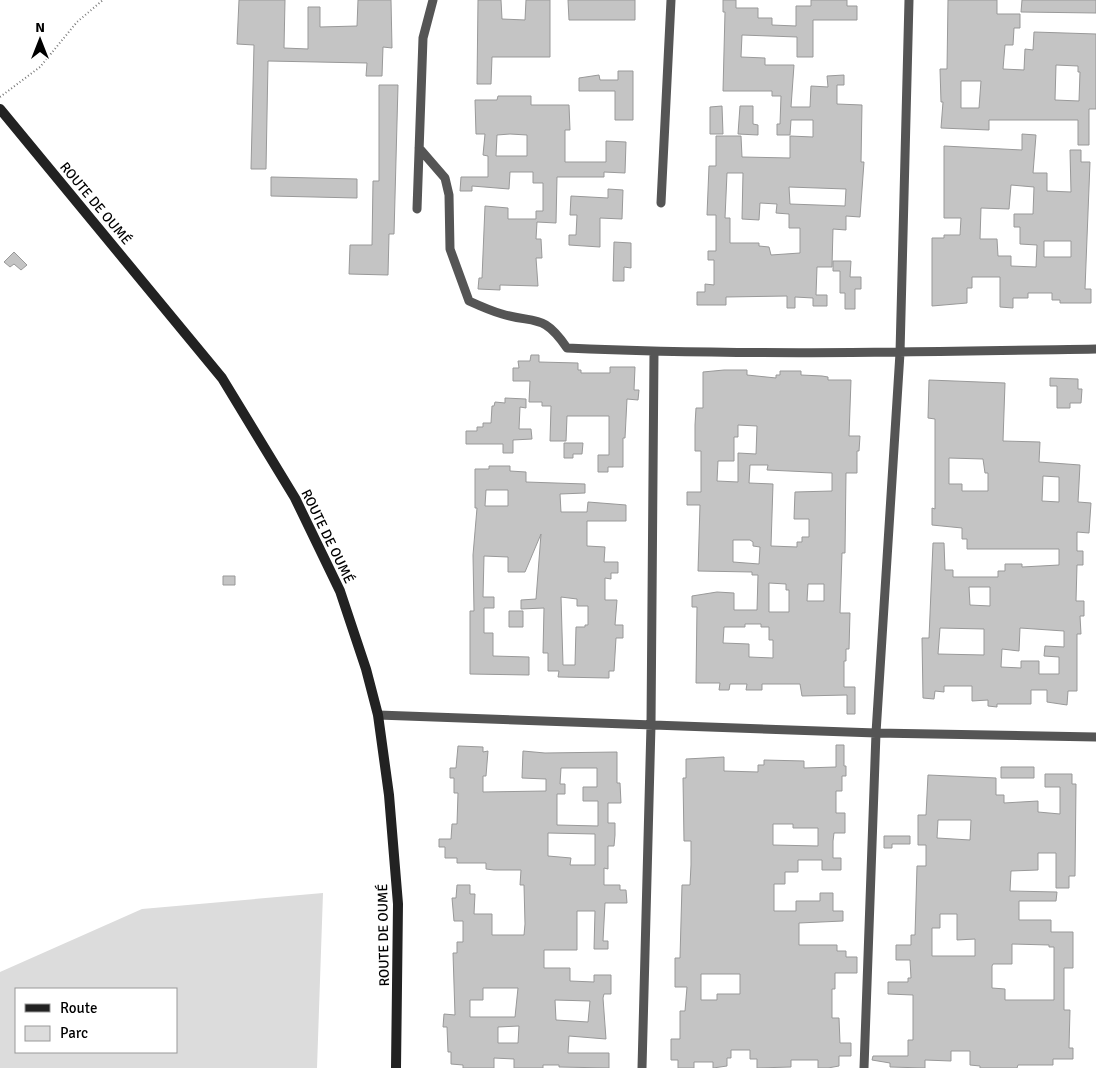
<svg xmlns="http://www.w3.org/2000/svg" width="1096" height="1068" font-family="Signika,sans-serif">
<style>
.green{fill:#dcdcdc;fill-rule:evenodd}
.building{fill:#c4c4c4;stroke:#999;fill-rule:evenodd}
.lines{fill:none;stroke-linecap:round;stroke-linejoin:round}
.path{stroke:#777;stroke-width:2;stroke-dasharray:1 2.5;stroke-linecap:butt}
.minor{stroke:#555;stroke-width:9}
.secondary{stroke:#222;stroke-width:10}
.labels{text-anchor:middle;stroke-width:4;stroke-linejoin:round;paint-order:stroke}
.street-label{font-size:14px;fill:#000;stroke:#fff}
</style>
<rect width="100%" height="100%" fill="#fff"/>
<path class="green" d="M323,893L317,1068H0V972L142,909ZM16,989H176V1052H16Z"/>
<path class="building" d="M239,0H285L284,48L308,49V7H320V27L357,26L358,0H391L392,48L383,47L382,76H366L367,63L268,61L266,169H251L254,45L237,44Z
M478,0H501L502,19L525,20L526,0H550V57H492L491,84H477Z
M568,0H635V20H569Z
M723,0H736V8H758V18H772V25L796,26V6H811V0H847V6H857V20H813V57H797V37L742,35L741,57L765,58V65H794L791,107H810L811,86L828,87L827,76L844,75V85H837V104L862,105L861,162H864L860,217L846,216V230L833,229L832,267H817L816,295H827V306H813V298L795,297V308H787V296L726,297V305H697V292H705V284L714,285V260H708V251H716V215H707L709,166H716V136H741L742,157L790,158V136L813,137V120H791L790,135H777V124H780L781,96H772V91H723L725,12H723ZM727,173H743L742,219L759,220L760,203L777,204L776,213L789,214V228H800V253L771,255L769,247L759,246V243H730V218H725ZM789,187L846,189L845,206L790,204Z
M948,0H997V14H1020V28H1014L1013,45H1005L1003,69L1024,70L1025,49L1033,50L1034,32L1096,34V109H1089V145H1078V120H989V130L941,128L943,102H941L940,69H947ZM1056,65L1078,66V72H1080L1079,101L1055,100ZM961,81H981L979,108H961Z
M1022,0H1096V13L1021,12Z
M618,71H633V120H615V91H579V78L599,75L600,80H618Z
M379,85H398L394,234H389L388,275L349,274L350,245H372L373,181H379Z
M498,96H531V105H569L570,130H565V162H606V141L626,142L625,173L604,172V177H557L556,223L537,222L536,239H541L542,258H536L538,286L500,285V290L478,289L479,278H482L485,206L508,208V219H536V211H543V183H533V172H510L509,189L472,186V191H460L461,177H488V156L483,155L485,134H476L475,100H497ZM510,134L527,135V156H496L497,135Z
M722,106L723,134H710V107Z
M740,106H753V124L758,125V135L738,134Z
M1022,134L1036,135L1033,173H1047V191L1071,192L1070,150H1081V162H1090L1085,289H1091V303H1060V300H1052V293H1028V298H1013V308L1000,307V277H972V288H967V303L932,306V238H944V235H960L961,218H944V146L1022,150ZM1011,185L1034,187L1033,214H1014V227H1020V244L1037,245L1036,267L1011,266V256H998L997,239H980L981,208L1009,209ZM1044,241H1071V257H1044Z
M271,177L357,179V198L271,196Z
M608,189L623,190L622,219L600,218V247L569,245V235H576L577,215H570L571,196L608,198Z
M614,242L631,243V268L624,267V281H613Z
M14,252L27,265L21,270L14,264L10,267L4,262Z
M833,261H851L850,277H861V289H855V309H845V293H840V271H833Z
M531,355H539V362L578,363V370H581V373H610V367H635L634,390H639L638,400L627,399L625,438H623V467H608V472H598V455H609V416H567L566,441H550L551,406H542V402H529L530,381H513V368H519L518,361H530Z
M724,370H747V375L776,378V375H780V371H801V375L822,376L828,377V380H851L849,436H860L859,451H857V473H846L845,553H842L840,613H850L849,649H846V661H844V687H855V714H847V695L802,696L800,684H762V690H746L747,684H730L729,690H719L720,683H696L697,607H692V596L717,592L734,593V610H757L758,575H752V572L698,571L700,505H687V492H701V451H695V425L696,408H703V372ZM738,425L757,426L756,454L738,453V482L717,481L718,461H734V437H738ZM750,465H768L767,470L832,473V491L795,492L794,519H809V537H802V542H797V547L771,546L773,484L749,483ZM733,540H750L753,542V546L760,547L759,564L733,562ZM769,583L786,584V590H789V612H769ZM808,584H824V601H807ZM745,624H761V627H769V640H773V658L749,657V644L723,643L724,627H745Z
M1050,378L1078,379V389H1082L1081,403H1070V408H1057V386H1050Z
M929,380L1005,383L1003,441L1040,442L1039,462L1080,465L1078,502L1091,503L1089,533L1077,532V551H1083V565H1077L1076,601H1084V616H1080L1081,634H1077V691H1068L1067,705L1047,702V690H1031V704H997V707L988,706V700L972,701V686H944V692L935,691L934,699L923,698L922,638H929L933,543H944L945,570H953V577H998V571H1005V564H1022V567L1059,565V549H967V539H962V528L932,525V508L935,509V419L928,418ZM949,458L983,459L985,473H988V491H962V484H949ZM1043,476L1059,477V502L1042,501ZM969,587H990V606L970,605ZM940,628L984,629V655L938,654ZM1020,628L1064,631V647L1045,646L1044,656L1059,657V674H1039V661H1021V668L1001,667L1002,649L1019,651Z
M505,398L526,399V408L520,407L519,429H531L532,439L513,440V453H503V444H466V431H477V427H483V423H491L492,406H494L495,402L505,403Z
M564,443H583L582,454H573V458H564Z
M489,466H510V471L526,472V482L585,484V493L560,494L561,512H587L588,502L626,505V521H587V546L605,547L604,562H618V573H611V579L605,578V600H617L615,625H623V638H616L614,671H609V678L558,677L559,671H548V653H543L544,608L521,609V600L536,599L541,534L525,572H508V557L484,556L483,597H494V608H484V633H493V656L529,657V675L470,674V611H474L473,555L477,508H475V469H489ZM486,490H508V506H485ZM561,597L577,599V606H588V625H585V627H576L575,665H563Z
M223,576H235V585H223Z
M509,611H523V627H509Z
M836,745H844V766H846V776H842V791H836V813H845V833H834L833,841V858H841V870H822V860H798V872H785V884H774V911H796V901H820V893H833V911H843V921L799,923V945H837V951H846V957H857V973H835V989H832V1018H839L840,1043H851V1056H839V1066L828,1068H818V1060H791V1067L757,1068V1059H750V1050H731V1058H727V1066L713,1068V1062H694V1068H678V1060H671V1039H680V1011H685L687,987H675V958H680L682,885H690L691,865V841H684L683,778H686V759L724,757V771L758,772V765H764V760L804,761V768L836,767ZM773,824H793V828H818V846L773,845ZM701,974H740V994H717V1000H701Z
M458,746L483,747V752L488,751L486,776H483V792L546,791V779L522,778L523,751L545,753L617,752V783H620L621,803H608V823H615V835L614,846H608V869L604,868V885H620V890H626L627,903H605L603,941H608V949H594L595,911H577V950H544V968H570V981L594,982V975H611V994H604L603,998L606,1039L569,1036L568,1053H609V1068L559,1067V1065H543V1068H514V1059L494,1058V1068H463V1065L451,1064V1052H448L447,1027H443L444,1014L455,1015L453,953H457V942H463V921H454L452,898H456L457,885H470V894H475L474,914H492V935H524L525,924L524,885H520L521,870H494L486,869V863H457V858H445V847H439V839H451L452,824H457L458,793H454V778H450V768H456ZM561,768H597V787H583V801H598V826L557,825V794H565V784H560ZM548,833L595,834V865H570L571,858L548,856ZM483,988H518L515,1017H470V1000H483ZM555,1000L590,1001L588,1022L556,1020ZM519,1026L518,1043H498V1027Z
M1001,767H1034V778H1001Z
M1045,774H1072V784H1076L1075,876H1069V888H1056V853H1038V870L1011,871L1010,891L1057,892L1056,901H1019V920H1051V932H1073V968H1064V1010H1070L1069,1048H1073V1059H1053V1065H1018L1017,1068H980V1066L970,1065V1051H951V1061L925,1060V1068L890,1067V1063L872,1060L873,1056H908V1040H913V995L888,994V982H908V978H911L910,960H896V945H911V935H915L917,866H926V845H918V815H926L928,775L996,778V795H1004V803L1038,801V812L1060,814V787H1045ZM938,820H971L970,840L937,838ZM940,914H957V940L975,939V956H932V928H940ZM1012,944L1049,945V947H1054V1000H1005V989L992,988V966L993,964H1012Z
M884,836H910V844H892V848H884Z"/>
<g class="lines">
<path class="path" d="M0,97L40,67L77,22L103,0"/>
<path class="minor" d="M419,148L445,178L449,195L450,249L469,301C480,306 491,311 502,314C536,324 543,313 567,348C743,356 920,352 1096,349
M661,203L671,0
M417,209L423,38L433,0
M378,715L876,733L1096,737
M642,1068L651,725L654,352
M864,1068L876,733L900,353L909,0"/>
<path class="secondary" d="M0,109L222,378L295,498L340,591L366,669L378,715L389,795L398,904L396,1068"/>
</g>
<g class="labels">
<g class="street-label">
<text transform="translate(96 203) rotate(50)" y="5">ROUTE DE OUMÉ</text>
<text transform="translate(328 536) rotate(64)" y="5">ROUTE DE OUMÉ</text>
<text transform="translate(383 935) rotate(-91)" y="5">ROUTE DE OUMÉ</text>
</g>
</g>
<rect x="15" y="988" width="162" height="65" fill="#ffffff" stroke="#999999"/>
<rect x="25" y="1004" width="25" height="8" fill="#222222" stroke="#999999"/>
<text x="60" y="1013" font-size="15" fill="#000000">Route</text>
<rect x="25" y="1026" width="25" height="15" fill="#dcdcdc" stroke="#999999"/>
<text x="60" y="1038" font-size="15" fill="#000000">Parc</text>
<g transform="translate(40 40)" stroke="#ffffff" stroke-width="4" paint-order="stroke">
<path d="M0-4L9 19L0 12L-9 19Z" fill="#000000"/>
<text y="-8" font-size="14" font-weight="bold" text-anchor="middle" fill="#000000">N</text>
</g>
</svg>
